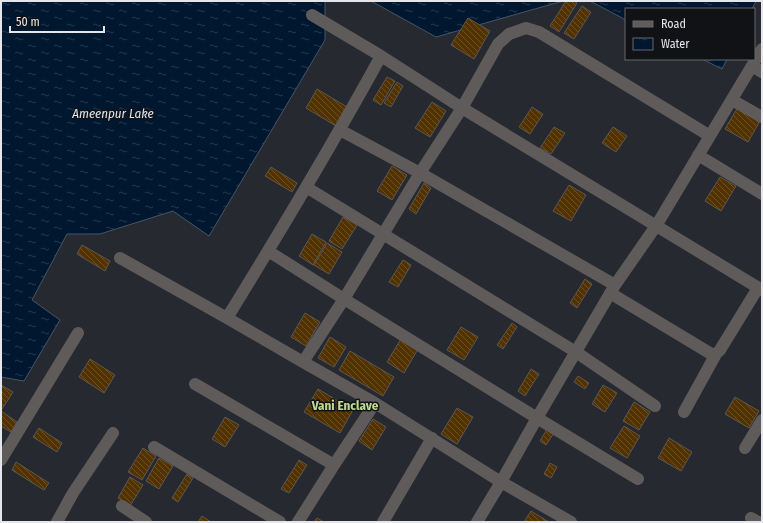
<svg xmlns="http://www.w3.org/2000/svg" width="763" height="523" font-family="'Fira Sans Condensed',sans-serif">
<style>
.water{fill:url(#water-ripples);stroke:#445568}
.building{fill:url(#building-back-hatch);stroke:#5d5750}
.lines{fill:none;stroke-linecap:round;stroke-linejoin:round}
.minor{stroke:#5f5b5a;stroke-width:12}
.labels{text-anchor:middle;stroke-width:3;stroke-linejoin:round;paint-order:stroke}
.water-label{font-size:13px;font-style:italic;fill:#d8e6f5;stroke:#111215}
.neighbourhood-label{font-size:13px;font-weight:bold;fill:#bfdb92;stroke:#111215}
</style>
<defs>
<pattern id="water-ripples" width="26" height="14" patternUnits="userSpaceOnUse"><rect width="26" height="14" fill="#001730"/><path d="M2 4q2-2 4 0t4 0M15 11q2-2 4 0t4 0" fill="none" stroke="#25394e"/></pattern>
<pattern id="building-back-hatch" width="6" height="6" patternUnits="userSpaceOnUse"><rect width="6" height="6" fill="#523200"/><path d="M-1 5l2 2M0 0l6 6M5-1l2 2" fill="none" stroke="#6b5025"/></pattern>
</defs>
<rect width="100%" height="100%" fill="#262930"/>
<path class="water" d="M1,1H325V40L209,236L173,211L100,234H67L32,300L60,320L24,381L1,377Z
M371,1H563L436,37Z
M590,1H756L752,9H626V20Z
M702,59H727L722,69Z"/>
<path class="building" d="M566,1H574L577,3L559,32L550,26Z
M582,6L591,12L574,39L564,33Z
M468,18L490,31L474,59L451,45Z
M387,77L395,81L381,105L373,100Z
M397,82L403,86L391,107L384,103Z
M317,89L347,107L336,126L306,108Z
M432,102L446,111L430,137L415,128Z
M532,107L543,114L530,134L519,127Z
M738,107L760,121L748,142L725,129Z
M554,127L565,133L551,154L540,148Z
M613,127L627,136L616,152L602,143Z
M392,166L407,175L392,200L377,191Z
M271,167L297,183L292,192L265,176Z
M720,177L736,186L721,211L705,201Z
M424,183L431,188L416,214L409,209Z
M569,185L586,195L571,221L553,211Z
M343,217L357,225L342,249L329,241Z
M312,234L326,242L313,265L299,256Z
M327,243L342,252L329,274L314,265Z
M82,245L110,261L105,271L77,254Z
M403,260L411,265L398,287L389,282Z
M585,279L592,284L577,308L570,303Z
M305,313L320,322L306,346L291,337Z
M512,323L517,327L503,349L497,345Z
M461,327L478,337L464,360L447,350Z
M330,337L346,347L334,367L318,358Z
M401,339L418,349L404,373L387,362Z
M350,351L394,377L383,396L339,370Z
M90,359L115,375L104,393L79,377Z
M531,369L539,374L525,396L518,391Z
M578,376L589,383L585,389L574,382Z
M1,385L13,392L2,409H1Z
M603,385L617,393L605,412L592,404Z
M318,389L353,410L340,433L304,412Z
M735,397L759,411L749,428L725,414Z
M634,402L650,412L639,430L623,421Z
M457,408L473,417L457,444L441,434Z
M1,411L17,422L11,432L1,426Z
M225,417L239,425L225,447L212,439Z
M373,419L386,427L372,450L359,441Z
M624,426L640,436L627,458L610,448Z
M39,428L62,443L57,452L33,437Z
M547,429L554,433L546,445L540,441Z
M669,438L692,452L681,471L658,458Z
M143,448L156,456L142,480L128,472Z
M159,458L173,466L159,489L146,481Z
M299,460L307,465L289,493L281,489Z
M16,462L49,483L44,490L12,470Z
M550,463L557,467L551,478L544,474Z
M187,474L193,478L178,502L172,498Z
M130,477L143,485L130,506L118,498Z
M531,511L549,522H524Z
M202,516L211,522H198Z
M317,518L324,522H314Z"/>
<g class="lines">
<path class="minor" d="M312,15L381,56L462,108L762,290
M752,66L762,72
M732,100L762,117
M340,130L420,173L615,285
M698,155L762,194
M306,187L576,352L655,406
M268,251L344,299L303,362
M120,258L227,318L303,362L375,403L501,482L571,522
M610,293L713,355L716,354L720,350L758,288
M227,318C280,232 332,145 381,56
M195,384L334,465
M684,412L716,354
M154,447L280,522
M745,448L762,420
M1,460L78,333
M638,479L537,418L344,299L420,173L462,108L498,44L509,34L526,28L539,32L710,136
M122,506L146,522
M751,518L758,522
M57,522L73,493L113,433
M298,522L334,465L375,403
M383,522L432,438
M477,522L501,482L537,418L615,285L656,226L762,49"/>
</g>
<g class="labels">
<g class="water-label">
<text x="113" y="118">Ameenpur Lake</text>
</g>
<g class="neighbourhood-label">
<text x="345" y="410">Vani Enclave</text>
</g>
</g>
<rect width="763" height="523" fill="none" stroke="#e4e6eb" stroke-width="4"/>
<rect x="625" y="8" width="130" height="52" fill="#111215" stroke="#65676b"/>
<rect x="633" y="21" width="20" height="6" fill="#5f5b5a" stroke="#65676b"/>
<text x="661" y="28" font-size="12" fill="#e4e6eb">Road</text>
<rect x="633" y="38" width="20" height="12" fill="url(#water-ripples)" stroke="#65676b"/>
<text x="661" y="48" font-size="12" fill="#e4e6eb">Water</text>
<path d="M10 26v6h94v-6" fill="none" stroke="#e4e6eb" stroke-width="2"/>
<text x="16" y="26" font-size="12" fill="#e4e6eb" stroke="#111215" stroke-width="3" paint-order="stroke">50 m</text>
</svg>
